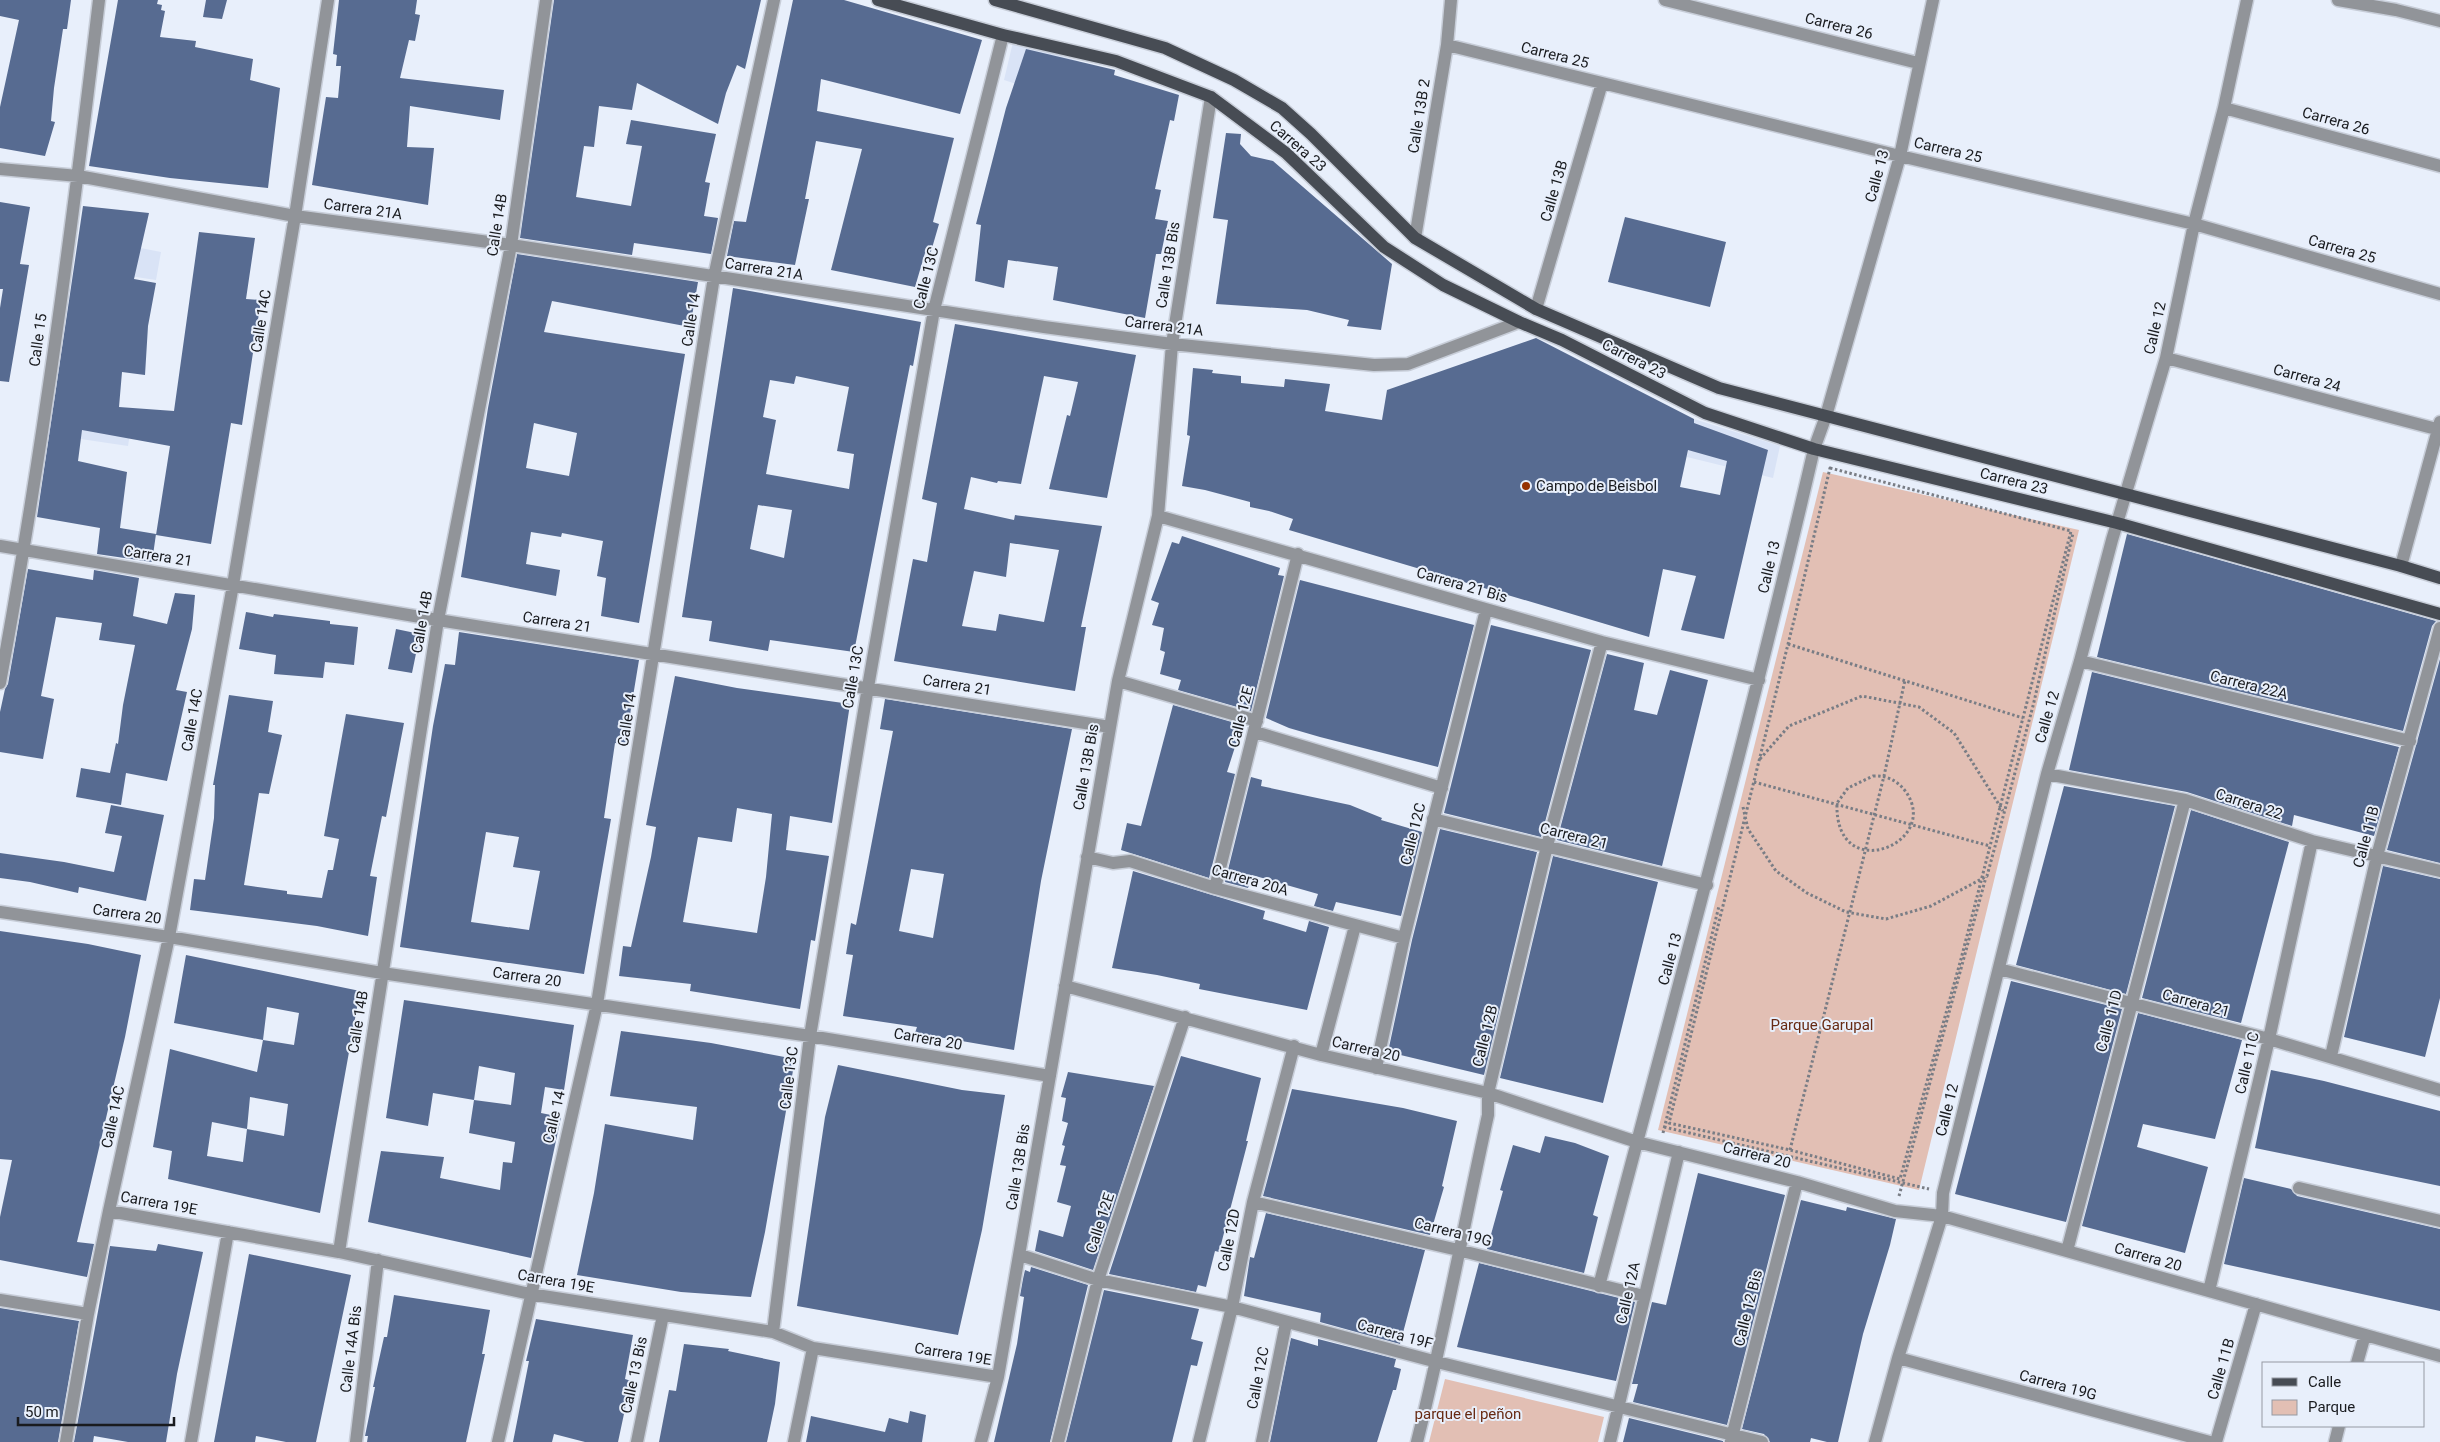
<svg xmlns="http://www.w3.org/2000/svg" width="2440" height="1442" font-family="Roboto,sans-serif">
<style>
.built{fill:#d9e3f6}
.green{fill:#e2bfb4}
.building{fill:#576b91;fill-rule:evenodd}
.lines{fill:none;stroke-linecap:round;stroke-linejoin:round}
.minor-casing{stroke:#c7cdd8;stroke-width:15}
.major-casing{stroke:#c7cdd8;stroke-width:15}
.path{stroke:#797d85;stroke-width:3;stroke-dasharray:2.5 2.5;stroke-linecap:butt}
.minor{stroke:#919499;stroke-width:12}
.major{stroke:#474c54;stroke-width:12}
.poi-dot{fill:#963101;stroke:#e8effb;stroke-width:2}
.labels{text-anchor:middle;stroke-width:4;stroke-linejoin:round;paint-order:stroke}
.street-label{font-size:15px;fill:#191b1f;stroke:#e8effb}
.poi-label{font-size:15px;fill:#191b1f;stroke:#e8effb;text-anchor:start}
.park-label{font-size:15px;fill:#672a13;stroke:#e8effb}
</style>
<rect width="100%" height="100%" fill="#e8effb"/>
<path class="built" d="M1013,42L1079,61L1070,101L1004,80Z
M80,236L161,252L156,280L76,268Z
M52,403L133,414L128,446L47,434Z
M1694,419L1780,446L1773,478L1687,457Z"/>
<path class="green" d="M1823,472L2079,530L1919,1190L1658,1130Z
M1445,1379L1604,1417L1598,1442H1429Z"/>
<path class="building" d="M0,0H71L67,29H63L54,88L51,121L55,122L45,156L0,148V107L19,20L0,16Z
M118,0H158L157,4L162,5L161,10L165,11L160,37L196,41L195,47L253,59L250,80L280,88L268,188L170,178L89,166Z
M206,0H227L222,19L203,17Z
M339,0H417L415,14L420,15L415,41L409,40L400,78L504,90L500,120L410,106L407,147L434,148L428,205L312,185L326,97L338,98L341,66H336L337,55L333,54Z
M554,0H761L745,69L737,65L726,93L718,124L637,83L632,110L599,106L594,147L584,146L576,197L631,206L642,146L626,144L631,120L716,134L705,182L710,183L704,216L718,218L711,254L634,243L632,255L520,238Z
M793,0H844L982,40L960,114L821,79L817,111L954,138L933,222L939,224L930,255L925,253L915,287L831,270L862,149L816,141L805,199H809L795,265L727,256L734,221L746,222Z
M1026,49L1115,70L1114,75L1179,95L1174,121L1170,120L1155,189L1161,190L1155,219L1168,221L1161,254H1156L1145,318L1053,300L1058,267L1008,260L1004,288L975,281L981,225L976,224L1006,108Z
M1226,133L1241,134L1240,144L1251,156L1273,161L1392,264L1381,330L1347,326L1349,320L1307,310L1216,304L1228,220L1213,218Z
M0,202L30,207L20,264L29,265L9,382L0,381V308L3,289H0Z
M83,206L149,213L134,279L156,283L148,326L145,375L122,372L119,407L174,411L199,232L255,238L246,299L261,300L242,425L231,423L211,544L156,535L170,446L82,430L78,461L127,472L120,528L156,534L152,562L97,554L100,528L37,517Z
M1625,217L1726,242L1710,307L1608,282Z
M517,254L698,282L690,327L552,301L544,332L685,354L639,623L601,616L606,578L597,576L603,541L562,533L561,537L531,532L526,564L560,570L556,596L461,577L488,408ZM534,423L577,433L569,476L526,468Z
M733,288L921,322L913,366L910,365L854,652L770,640L768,651L709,641L712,621L682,617ZM796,376L849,387L837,451L854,454L849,489L766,474L776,420L763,417L770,380L794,384ZM758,505L792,510L784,558L750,549Z
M955,324L1136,355L1107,498L1049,489L1067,415L1070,416L1078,382L1044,376L1021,484L998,481L997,483L971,477L964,509L1014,520L1015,515L1102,526L1081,627H1086L1075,691L894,661L913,559L927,562L937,503L922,499ZM1010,543L1059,550L1044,622L999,614L996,631L962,626L974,571L1006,577Z
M1536,338L1694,419V423L1768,450L1724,639L1681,630L1696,576L1663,569L1649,637L1289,530L1293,519L1269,511L1250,507V502L1205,490L1182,486L1190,436L1187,435L1193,368L1213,370L1212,373L1241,376V383L1284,387L1285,379L1330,384L1325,411L1382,420L1387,390ZM1688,450L1727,461L1720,495L1680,487Z
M2127,534L2436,621L2432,626L2403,731L2097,657Z
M1182,536L1280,568L1278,575L1284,576L1251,711L1178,690L1181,680L1160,674L1165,652L1160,650L1164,628L1152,625L1159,603L1151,600L1172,542L1179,544Z
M28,569L93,580L94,570L139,578L133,616L167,624L175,593L195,595L192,629L176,690L187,692L167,781L126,773L121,805L76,797L81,768L110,773L116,743L118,744L123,705L135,645L99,640L102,623L56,617L41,696L54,699L43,759L0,752V712L5,689L8,684Z
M1300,580L1474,625L1438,767L1320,737L1289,728L1266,718Z
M246,612L273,617L274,614L330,621V624L358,627L354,665L325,662L323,678L274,674L276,655L239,649Z
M1491,625L1591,650L1541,837L1444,813Z
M396,629L420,634L412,673L388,669Z
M459,632L639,660L625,745L615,743L604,818L611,819L584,974L400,947L433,726L445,664L455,665ZM486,832L519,837L513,867L540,871L529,930L471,922Z
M1607,654L1644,663L1634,710L1657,715L1670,670L1708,680L1662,866L1557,840Z
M2440,659V863L2387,850Z
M2092,672L2399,747L2374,836L2294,815L2292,826L2187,792L2069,770Z
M675,676L737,688L850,704L832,823L790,816L786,850L829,856L815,941L811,940L800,1009L690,991L691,984L619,976L623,946L631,947L651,857L656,827L646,825ZM737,808L772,814L766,877L757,933L683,922L698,837L732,842Z
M229,695L273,701L268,732L282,735L269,794L259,793L244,885L287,891V894L322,898L328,870H333L339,839L324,836L346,714L404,723L386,817L382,816L370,876L377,877L368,936L317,926L190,910L194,879L205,880L214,818L215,785H213Z
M885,699L1072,729L1041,881L1014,1050L915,1033L917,1027L843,1016L853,955L846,954L851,923L856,925L893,731L880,729ZM911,869L944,874L933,938L899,931Z
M1173,705L1242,725L1227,772L1235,774L1209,878L1121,850L1127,823L1141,826Z
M1251,777L1262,780L1261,786L1350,805L1382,818L1381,820L1422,832L1401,916L1336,902L1333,911L1314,906L1318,894L1252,875L1248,888L1225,882Z
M2064,786L2175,806L2126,994L2016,965Z
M111,805L164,815L146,901L79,887L78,893L30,882L0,878V853L64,862L114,872L122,836L105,833Z
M2191,810L2289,842L2241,1023L2142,998Z
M1440,829L1537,852L1484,1075L1388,1052L1412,940Z
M1553,856L1658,882L1603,1103L1500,1078Z
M2383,866L2440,879V998L2425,1057L2344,1037Z
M1133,871L1265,911L1263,919L1306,932L1309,921L1329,927L1307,1010L1199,989L1200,984L1157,975L1112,968Z
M0,931L88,944L141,955L125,1037L77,1242L94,1244L87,1277L0,1260V1217L12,1160L0,1159Z
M186,955L360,991L320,1213L168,1179L172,1151L153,1147L170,1049L257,1072L263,1040L174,1023ZM267,1007L299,1013L294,1045L263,1040ZM250,1097L288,1104L284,1136L247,1129ZM212,1122L247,1129L243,1162L207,1156Z
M2011,981L2122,1009L2066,1222L1955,1194Z
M404,1000L574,1025L564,1090L545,1087L541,1113L561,1117L531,1258L368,1222L381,1151L444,1157L440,1178L500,1190L503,1162L512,1163L515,1142L469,1133L474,1100L433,1093L428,1126L386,1118ZM479,1066L515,1073L511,1105L474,1100Z
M2138,1013L2242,1040L2215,1139L2143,1124L2137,1147L2208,1167L2185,1253L2082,1226Z
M621,1031L711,1043L795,1059L765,1232L751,1297L681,1292L577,1275L594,1193L605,1124L693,1140L697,1107L610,1096Z
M1181,1056L1261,1078L1246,1141H1248L1219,1252L1215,1251L1206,1287L1198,1285L1196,1292L1109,1274Z
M838,1065L962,1090L1005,1095L982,1230L958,1335L797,1306L825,1117Z
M2271,1070L2324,1081L2440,1111V1186L2255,1148Z
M1068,1072L1154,1086L1093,1270L1035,1251L1039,1230L1063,1237L1071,1206L1057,1202L1066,1166L1060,1165L1065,1146L1062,1145L1068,1123L1062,1121L1066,1098L1061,1097Z
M1292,1089L1403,1108L1457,1121L1442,1186L1444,1187L1430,1235L1263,1196Z
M1545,1136L1575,1143L1609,1156L1593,1215L1598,1217L1584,1273L1487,1249L1503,1191L1500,1190L1513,1145L1540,1153Z
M1698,1173L1785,1195L1727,1425L1633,1402L1638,1384H1632L1652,1302L1666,1305Z
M2244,1178L2291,1189L2297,1196L2440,1229V1311L2224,1264Z
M1801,1200L1846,1211L1847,1207L1896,1219L1890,1245L1863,1334L1838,1442H1827L1811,1438L1810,1442H1770L1764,1434L1742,1429Z
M1266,1213L1425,1250L1400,1344L1320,1322L1321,1313L1244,1296L1250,1257L1254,1258Z
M158,1244L203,1252L177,1374L166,1442H128L94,1436L93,1442H74L110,1246L156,1251Z
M249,1254L351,1275L316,1442H286L256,1436L255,1442H214Z
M1479,1263L1635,1302L1616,1381L1457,1347Z
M1031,1267L1088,1285L1050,1442H994L1017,1344L1024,1297L1020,1296L1023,1279L1025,1270L1030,1272Z
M1104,1290L1199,1309L1191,1339L1203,1342L1197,1366L1191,1365L1172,1442H1066Z
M394,1295L490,1310L482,1354H485L466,1442H367L368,1436H365L375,1387H373L384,1337H387Z
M0,1308L79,1321L58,1442H0Z
M536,1319L633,1335L625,1379L631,1381L618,1442H585L554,1434L552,1442H513L529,1361H526Z
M1291,1338L1318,1346V1339L1396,1359L1394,1367L1401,1369L1396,1390H1393L1377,1442H1270Z
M684,1344L729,1349L728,1351L780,1362L775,1404L767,1442H659L669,1390L676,1391Z
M910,1411L926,1415L922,1442H806L811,1416L885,1432L889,1418L908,1423Z
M1629,1418L1723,1441V1442H1623Z"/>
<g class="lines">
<g class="minor-casing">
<path id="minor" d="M1665,0L1918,63
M2338,0L2396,10L2440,21
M1447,45L1900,156L2194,224L2440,294
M2224,108L2440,166
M0,169L78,176L295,216L511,245L1044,327L1172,344L1374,365L1408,364L1519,322
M1415,238L1447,45L1451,0
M1536,309L1602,83
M2166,358L2440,430
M1158,516L1602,642L1759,680
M0,546L438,620L1110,727
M2401,566L2440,422
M2080,661L2410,741
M1118,681L1257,721
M0,683C42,457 72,228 99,0
M1255,732L1442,788
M2047,774L2185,800L2312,841L2440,871
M1433,819L1707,885
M1087,857L1113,863L1130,861L1215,888L1404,938
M1215,888L1298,554
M0,912L169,937L382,973L810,1036L1050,1076
M1999,969L2269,1039L2440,1090
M1065,986L1321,1055L1488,1093L1637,1142L1797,1182L1895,1211L1942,1216L2440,1356
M1321,1055L1355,926
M2331,1056L2377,856L2440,628
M1376,1068L1404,938L1486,610
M2299,1188L2440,1221
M1253,1202L1458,1250L1644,1296
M109,1211L339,1252L530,1294L773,1332L813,1348L998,1377
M2067,1251L2185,800
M339,1252L438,620L511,245L546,0
M1020,1255L1098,1280L1232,1307L1437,1362L1762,1442
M1599,1286C1672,1008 1749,730 1814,449L1826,416L1900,156L1933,0
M2209,1291L2269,1039L2312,841
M0,1300L88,1314
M773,1332L810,1036L868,687L934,310L1003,35
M1898,1358L2210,1442
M2357,1363L2365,1335
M1731,1441L1797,1182
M66,1442L88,1314L109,1211L169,937L233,585L295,216L328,0
M191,1442L228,1232
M356,1442L378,1260
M498,1442L597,1004L714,277L774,0
M637,1442L663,1315
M794,1442L813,1348
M981,1442L998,1377L1118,681L1158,516L1172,344L1211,97
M1058,1442L1098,1280L1185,1017
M1199,1442L1232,1307L1253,1202L1294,1046
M1262,1442L1285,1328L1288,1322
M1417,1442C1444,1334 1464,1224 1488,1115V1093L1547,846L1602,642
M1610,1442L1679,1152
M1875,1442L1898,1358L1942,1216L1943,1193L2047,774L2080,661L2112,540L2166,358L2194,224L2224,108L2247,0
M2216,1442L2256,1304
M2335,1442L2339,1426"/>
</g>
<g class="major-casing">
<path id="major" d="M878,0L1003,35L1116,61L1211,97L1286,153L1384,247L1443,285L1519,322L1562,340L1705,413L1814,449L2117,523L2440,614
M995,0L1165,48L1234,80L1282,108L1311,134L1415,238L1536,309L1719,388L2401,566L2440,578"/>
</g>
<path class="path" d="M1830,468L2071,531L1961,959L1900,1179L1790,1150L1669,1123L1797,608Z
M1788,644L2023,718
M1760,759L1789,726L1862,696L1919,707L1954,733L2003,811
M1873,776C1887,775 1898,781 1906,792C1942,844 1834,887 1837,803L1848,788Z
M1754,782L1990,846
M1743,807L1748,829L1776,871L1807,893L1846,912L1886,919L1931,906L1987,876L2033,706L2073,533
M1664,1127L1929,1189
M1663,1133L1719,906
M1790,1150L1884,776L1905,680
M1899,1196L1986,877"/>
<use href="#minor" class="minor"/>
<use href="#major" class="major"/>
</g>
<circle class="poi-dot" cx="1526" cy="486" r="5"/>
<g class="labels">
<g class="street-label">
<text transform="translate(1839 26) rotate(14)" y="5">Carrera 26</text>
<text transform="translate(1555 55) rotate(14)" y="5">Carrera 25</text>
<text transform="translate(1419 116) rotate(-81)" y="5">Calle 13B 2</text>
<text transform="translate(2336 121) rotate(15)" y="5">Carrera 26</text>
<text transform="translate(1298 146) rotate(41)" y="5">Carrera 23</text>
<text transform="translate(1948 150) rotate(13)" y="5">Carrera 25</text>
<text transform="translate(1877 176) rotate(-75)" y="5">Calle 13</text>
<text transform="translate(1554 191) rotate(-74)" y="5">Calle 13B</text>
<text transform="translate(363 209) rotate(8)" y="5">Carrera 21A</text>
<text transform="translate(497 225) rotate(-81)" y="5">Calle 14B</text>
<text transform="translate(2342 249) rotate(16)" y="5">Carrera 25</text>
<text transform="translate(1168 265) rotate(-81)" y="5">Calle 13B Bis</text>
<text transform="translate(764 269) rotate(9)" y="5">Carrera 21A</text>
<text transform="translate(926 278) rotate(-76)" y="5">Calle 13C</text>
<text transform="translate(691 320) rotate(-81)" y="5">Calle 14</text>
<text transform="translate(261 321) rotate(-81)" y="5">Calle 14C</text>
<text transform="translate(1164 326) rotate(7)" y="5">Carrera 21A</text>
<text transform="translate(2155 328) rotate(-77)" y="5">Calle 12</text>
<text transform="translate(38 340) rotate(-82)" y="5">Calle 15</text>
<text transform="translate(1634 359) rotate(27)" y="5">Carrera 23</text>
<text transform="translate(2307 378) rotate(15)" y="5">Carrera 24</text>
<text transform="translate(2014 481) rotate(14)" y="5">Carrera 23</text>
<text transform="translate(158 556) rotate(9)" y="5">Carrera 21</text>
<text transform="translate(1769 567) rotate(-77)" y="5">Calle 13</text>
<text transform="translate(1462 585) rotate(16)" y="5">Carrera 21 Bis</text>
<text transform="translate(422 622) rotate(-80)" y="5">Calle 14B</text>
<text transform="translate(557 622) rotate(9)" y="5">Carrera 21</text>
<text transform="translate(853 677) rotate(-80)" y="5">Calle 13C</text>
<text transform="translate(957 685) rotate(9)" y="5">Carrera 21</text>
<text transform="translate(2249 685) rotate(14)" y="5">Carrera 22A</text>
<text transform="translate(1241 717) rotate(-76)" y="5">Calle 12E</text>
<text transform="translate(2047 717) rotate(-74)" y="5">Calle 12</text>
<text transform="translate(192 720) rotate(-80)" y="5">Calle 14C</text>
<text transform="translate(627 720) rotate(-81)" y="5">Calle 14</text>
<text transform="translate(1086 767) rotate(-80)" y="5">Calle 13B Bis</text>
<text transform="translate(2249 804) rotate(18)" y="5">Carrera 22</text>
<text transform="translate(1413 834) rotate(-76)" y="5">Calle 12C</text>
<text transform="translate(1574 836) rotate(14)" y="5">Carrera 21</text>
<text transform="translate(2366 837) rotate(-75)" y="5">Calle 11B</text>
<text transform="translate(1250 880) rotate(16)" y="5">Carrera 20A</text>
<text transform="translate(127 914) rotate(8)" y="5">Carrera 20</text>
<text transform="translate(1670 959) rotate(-75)" y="5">Calle 13</text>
<text transform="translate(527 977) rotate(8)" y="5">Carrera 20</text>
<text transform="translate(2196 1003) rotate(15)" y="5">Carrera 21</text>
<text transform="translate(2109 1021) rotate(-75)" y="5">Calle 11D</text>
<text transform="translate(358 1022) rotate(-81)" y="5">Calle 14B</text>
<text transform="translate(1485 1036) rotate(-76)" y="5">Calle 12B</text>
<text transform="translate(928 1039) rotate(10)" y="5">Carrera 20</text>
<text transform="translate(1366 1049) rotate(13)" y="5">Carrera 20</text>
<text transform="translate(2247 1063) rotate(-77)" y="5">Calle 11C</text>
<text transform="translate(789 1078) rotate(-83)" y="5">Calle 13C</text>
<text transform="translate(1947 1110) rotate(-76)" y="5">Calle 12</text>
<text transform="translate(113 1117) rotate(-78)" y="5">Calle 14C</text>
<text transform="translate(554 1117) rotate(-77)" y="5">Calle 14</text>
<text transform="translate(1757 1155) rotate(14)" y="5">Carrera 20</text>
<text transform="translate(1018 1167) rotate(-81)" y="5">Calle 13B Bis</text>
<text transform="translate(159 1203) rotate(10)" y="5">Carrera 19E</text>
<text transform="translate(1100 1223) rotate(-72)" y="5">Calle 12E</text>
<text transform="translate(1453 1232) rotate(14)" y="5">Carrera 19G</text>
<text transform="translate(1229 1240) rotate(-79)" y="5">Calle 12D</text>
<text transform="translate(2148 1257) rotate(16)" y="5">Carrera 20</text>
<text transform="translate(556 1281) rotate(10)" y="5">Carrera 19E</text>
<text transform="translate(1628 1293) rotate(-77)" y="5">Calle 12A</text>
<text transform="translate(1748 1308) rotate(-76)" y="5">Calle 12 Bis</text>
<text transform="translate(1395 1334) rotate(15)" y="5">Carrera 19F</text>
<text transform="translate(351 1349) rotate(-83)" y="5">Calle 14A Bis</text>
<text transform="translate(953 1354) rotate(9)" y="5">Carrera 19E</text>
<text transform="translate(2221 1369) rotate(-74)" y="5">Calle 11B</text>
<text transform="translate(634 1375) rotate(-78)" y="5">Calle 13 Bis</text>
<text transform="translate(1258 1378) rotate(-79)" y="5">Calle 12C</text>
<text transform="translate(2058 1385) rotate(15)" y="5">Carrera 19G</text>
</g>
<g class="poi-label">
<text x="1536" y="491">Campo de Beisbol</text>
</g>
<g class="park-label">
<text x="1822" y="1030">Parque Garupal</text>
<text x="1468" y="1419">parque el peñon</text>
</g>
</g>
<rect x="2262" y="1362" width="162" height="65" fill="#e8effb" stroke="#959aa3"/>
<rect x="2272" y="1378" width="25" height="8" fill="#474c54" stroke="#959aa3"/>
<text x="2308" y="1387" font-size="15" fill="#191b1f">Calle</text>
<rect x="2272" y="1400" width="25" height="15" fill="#e2bfb4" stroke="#959aa3"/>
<text x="2308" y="1412" font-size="15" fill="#191b1f">Parque</text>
<path d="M18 1417v8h156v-8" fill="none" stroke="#191b1f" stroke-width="2.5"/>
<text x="25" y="1417" font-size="15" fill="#191b1f" stroke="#e8effb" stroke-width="4" paint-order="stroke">50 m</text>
</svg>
